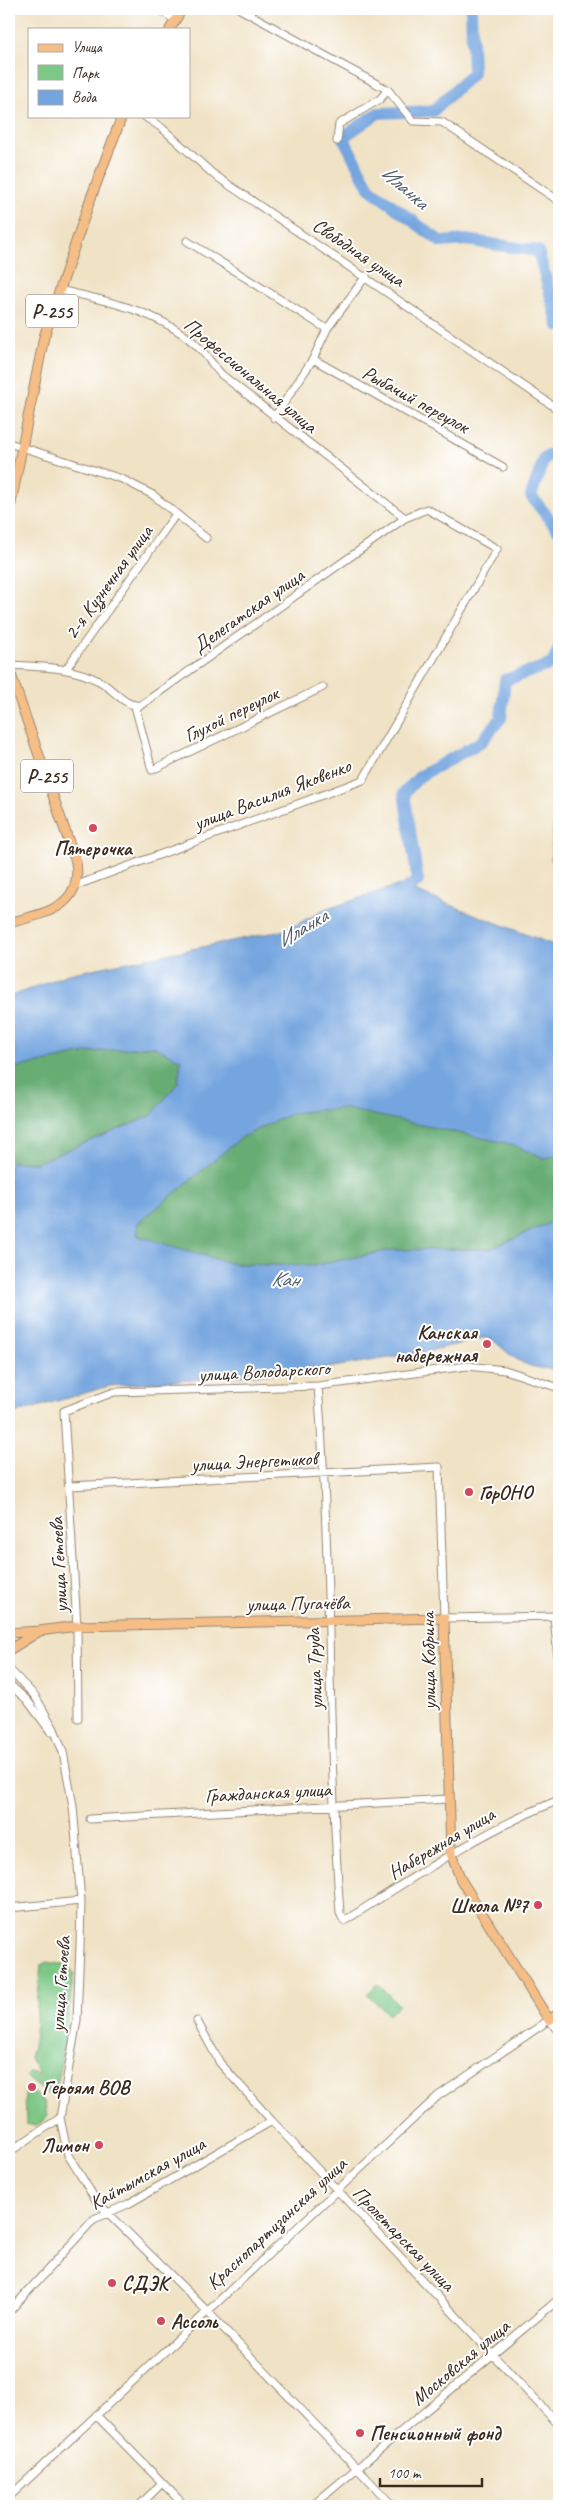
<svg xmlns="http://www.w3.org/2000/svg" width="568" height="2515" font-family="Caveat,sans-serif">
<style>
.green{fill:#7dc886;stroke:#5c7952}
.forest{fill:#66ac73;stroke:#506b48}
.water{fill:#75a5df;stroke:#58687e}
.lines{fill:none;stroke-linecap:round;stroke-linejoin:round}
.river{stroke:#75a5df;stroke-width:12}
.minor-casing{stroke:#968672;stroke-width:9}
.major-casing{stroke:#968672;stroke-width:11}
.minor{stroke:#fff;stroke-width:7}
.major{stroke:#f6be87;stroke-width:9}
.poi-dot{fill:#d1495b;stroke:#fff;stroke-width:2}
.labels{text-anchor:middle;stroke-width:4;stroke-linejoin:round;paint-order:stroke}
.shield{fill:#fff;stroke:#766a62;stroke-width:1}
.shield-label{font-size:19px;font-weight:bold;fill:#3b2a1e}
.street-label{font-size:20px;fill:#3b2a1e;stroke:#fff}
.poi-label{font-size:20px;font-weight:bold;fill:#3b2a1e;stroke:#fff;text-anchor:start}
.water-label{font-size:21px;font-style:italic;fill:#525b6b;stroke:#fff}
</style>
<rect width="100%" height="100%" fill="#fff"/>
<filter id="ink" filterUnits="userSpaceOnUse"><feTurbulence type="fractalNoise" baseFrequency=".02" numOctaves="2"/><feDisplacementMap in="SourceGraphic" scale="10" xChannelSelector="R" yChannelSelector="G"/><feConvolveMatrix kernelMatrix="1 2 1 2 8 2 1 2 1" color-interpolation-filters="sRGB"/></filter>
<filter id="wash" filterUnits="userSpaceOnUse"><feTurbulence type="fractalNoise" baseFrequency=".0096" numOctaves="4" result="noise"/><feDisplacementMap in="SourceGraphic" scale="20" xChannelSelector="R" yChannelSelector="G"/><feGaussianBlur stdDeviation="1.12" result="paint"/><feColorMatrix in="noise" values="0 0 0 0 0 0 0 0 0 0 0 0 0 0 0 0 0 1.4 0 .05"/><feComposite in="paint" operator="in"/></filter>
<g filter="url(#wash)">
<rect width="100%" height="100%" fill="#f0e2c5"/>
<path class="green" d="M46,1962L66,1965L74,1973L61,2067L55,2094H48L26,2077L29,2072L39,2074L30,2058L34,2041L41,1965Z
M378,1984L399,2005L389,2015L367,1994Z
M25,2091H32L45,2103L47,2117L37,2126L26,2124Z"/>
<path class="forest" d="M559,790V861L551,860L556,793Z
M153,1046L181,1060L178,1083L151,1116L36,1163L9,1162V1069L91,1052Z
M342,1107L511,1144L544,1158L559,1155V1219L490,1249L393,1250L311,1266L233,1264L138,1236L137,1224L242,1137L292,1113Z"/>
<path class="water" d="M399,885L559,947V1155L544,1158L511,1144L342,1108L292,1113L242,1137L137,1224L138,1236L233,1264L311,1266L393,1250L490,1249L559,1219V1369C525,1370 516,1360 492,1339L483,1338L425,1352L308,1371L109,1386L9,1415V1162L36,1163L151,1116L178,1083L181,1060L153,1046L91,1052L9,1069V997L68,974L286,930L324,910Z"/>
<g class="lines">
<path class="river" d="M471,9L473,73L433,111L378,113L343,137L369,188L441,242L466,240L538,251L559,326
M559,449L544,459L531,496L559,531
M394,896L418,881L404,793L420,776L481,742L501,718L505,680L552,664L559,649"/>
</g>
</g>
<g filter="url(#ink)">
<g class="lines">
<g class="minor-casing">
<path id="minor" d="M159,9L175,20
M240,9L388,90L380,99L339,124L337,141
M388,90L413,121L442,122L559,201
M144,116L162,128L213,174L559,410
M187,241L327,329
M59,290C105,300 157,311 194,343C205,352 212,365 222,375L405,518
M313,359L503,467
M274,418L313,359L327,329L366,276
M9,443L122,479L153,495L206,538
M9,665C40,667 70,666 99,681C113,688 125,708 141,705L405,518L427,509L497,549L363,780L77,885
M66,669L176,514
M135,706L152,770L323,687
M318,1386C332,1561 327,1737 340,1913L344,1921C414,1877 482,1831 559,1800
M70,1486L439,1467L444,1618L559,1616
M554,1616L559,1669
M9,1669L35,1696L54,1729L63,1752L73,1806L81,1901L80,1946L77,2020L60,2118L68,2155L97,2202L208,2312L393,2506
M9,1684L27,1700L51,1732
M78,1718L77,1626L64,1411L114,1392L318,1386L467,1366L505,1370L559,1388
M90,1819L449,1799
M9,1908L81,1901
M197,2021L220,2063L272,2121L559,2425
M9,2152L60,2118
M9,2312L94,2219L128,2204L272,2121
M96,2415L185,2506
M9,2497L438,2096L549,2020L559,2032
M139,2506L162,2483
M312,2506L559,2299"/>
</g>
<g class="major-casing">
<path id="major" d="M170,29L182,9
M9,513L44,337L89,203L122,116
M9,669L76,862C83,908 44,913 9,923
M9,1633L39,1631L77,1626L444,1618L451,1854L461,1880L549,2020L559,2013
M9,1650L38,1632"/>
</g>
<use href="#minor" class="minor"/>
<use href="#major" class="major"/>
</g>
</g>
<g class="poi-dot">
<circle cx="93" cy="828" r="5"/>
<circle cx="487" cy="1344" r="5"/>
<circle cx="469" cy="1492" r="5"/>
<circle cx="538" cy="1905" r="5"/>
<circle cx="32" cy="2087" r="5"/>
<circle cx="99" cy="2145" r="5"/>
<circle cx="112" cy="2283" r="5"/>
<circle cx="161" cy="2321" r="5"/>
<circle cx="360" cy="2433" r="5"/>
</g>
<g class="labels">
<g class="shield">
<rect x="26" y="294.5" width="52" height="33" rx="4"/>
<rect x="21" y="759.5" width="52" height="33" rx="4"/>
</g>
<g class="shield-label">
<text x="52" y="318">Р-255</text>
<text x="47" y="783">Р-255</text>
</g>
<g class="street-label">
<text transform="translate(359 252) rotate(34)" y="7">Свободная улица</text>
<text transform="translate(251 375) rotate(40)" y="7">Профессиональная улица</text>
<text transform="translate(416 399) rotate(29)" y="7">Рыбачий переулок</text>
<text transform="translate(108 582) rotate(-54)" y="7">2-я Кузнечная улица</text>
<text transform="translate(248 610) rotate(-35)" y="7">Делегатская улица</text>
<text transform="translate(231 714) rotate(-26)" y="7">Глухой переулок</text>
<text transform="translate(272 794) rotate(-21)" y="7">улица Василия Яковенко</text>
<text transform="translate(264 1371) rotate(-3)" y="7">улица Володарского</text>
<text transform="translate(254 1461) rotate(-3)" y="7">улица Энергетиков</text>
<text transform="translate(58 1565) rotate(-93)" y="7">улица Гетоева</text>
<text transform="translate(298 1603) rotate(-1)" y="7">улица Пугачёва</text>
<text transform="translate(428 1661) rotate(-91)" y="7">улица Кобрина</text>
<text transform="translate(314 1669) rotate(-92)" y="7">улица Труда</text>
<text transform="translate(268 1792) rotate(-3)" y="7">Гражданская улица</text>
<text transform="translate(441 1843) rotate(-31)" y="7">Набережная улица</text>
<text transform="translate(60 1984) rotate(-86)" y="7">улица Гетоева</text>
<text transform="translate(147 2173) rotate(-29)" y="7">Кайтымская улица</text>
<text transform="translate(276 2223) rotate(-43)" y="7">Краснопартизанская улица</text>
<text transform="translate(404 2238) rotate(46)" y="7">Пролетарская улица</text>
<text transform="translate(460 2362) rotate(-40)" y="7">Московская улица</text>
</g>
<g class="poi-label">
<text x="93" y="855" text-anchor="middle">Пятерочка</text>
<text x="477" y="1339" text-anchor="end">Канская<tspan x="477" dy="23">набережная</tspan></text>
<text x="479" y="1499">ГорОНО</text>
<text x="528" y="1912" text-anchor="end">Школа №7</text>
<text x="42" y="2094">Героям ВОВ</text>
<text x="89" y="2152" text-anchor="end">Лимон</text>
<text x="122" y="2290">СДЭК</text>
<text x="171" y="2328">Ассоль</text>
<text x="370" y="2440">Пенсионный фонд</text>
</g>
<g class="water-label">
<text transform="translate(405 187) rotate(41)" y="7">Иланка</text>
<text transform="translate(302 928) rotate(-31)" y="7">Иланка</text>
<text transform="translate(285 1279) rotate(2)" y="7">Кан</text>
</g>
</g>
<rect width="568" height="2515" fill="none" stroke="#fff" stroke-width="30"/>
<rect x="28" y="28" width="162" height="90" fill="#ffffff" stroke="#b1aaa5"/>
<rect x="38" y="44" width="25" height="8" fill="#f6be87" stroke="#b1aaa5"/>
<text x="72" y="52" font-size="15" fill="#3b2a1e">Улица</text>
<rect x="38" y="65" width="25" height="15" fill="#7dc886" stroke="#b1aaa5"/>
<text x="72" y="78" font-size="15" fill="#3b2a1e">Парк</text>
<rect x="38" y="90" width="25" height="15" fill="#75a5df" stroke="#b1aaa5"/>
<text x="72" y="102" font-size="15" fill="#3b2a1e">Вода</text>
<path d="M380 2478v8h102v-8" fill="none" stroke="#3b2a1e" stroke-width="2.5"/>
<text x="388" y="2478" font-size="15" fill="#3b2a1e" stroke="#ffffff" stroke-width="4" paint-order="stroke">100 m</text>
</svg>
